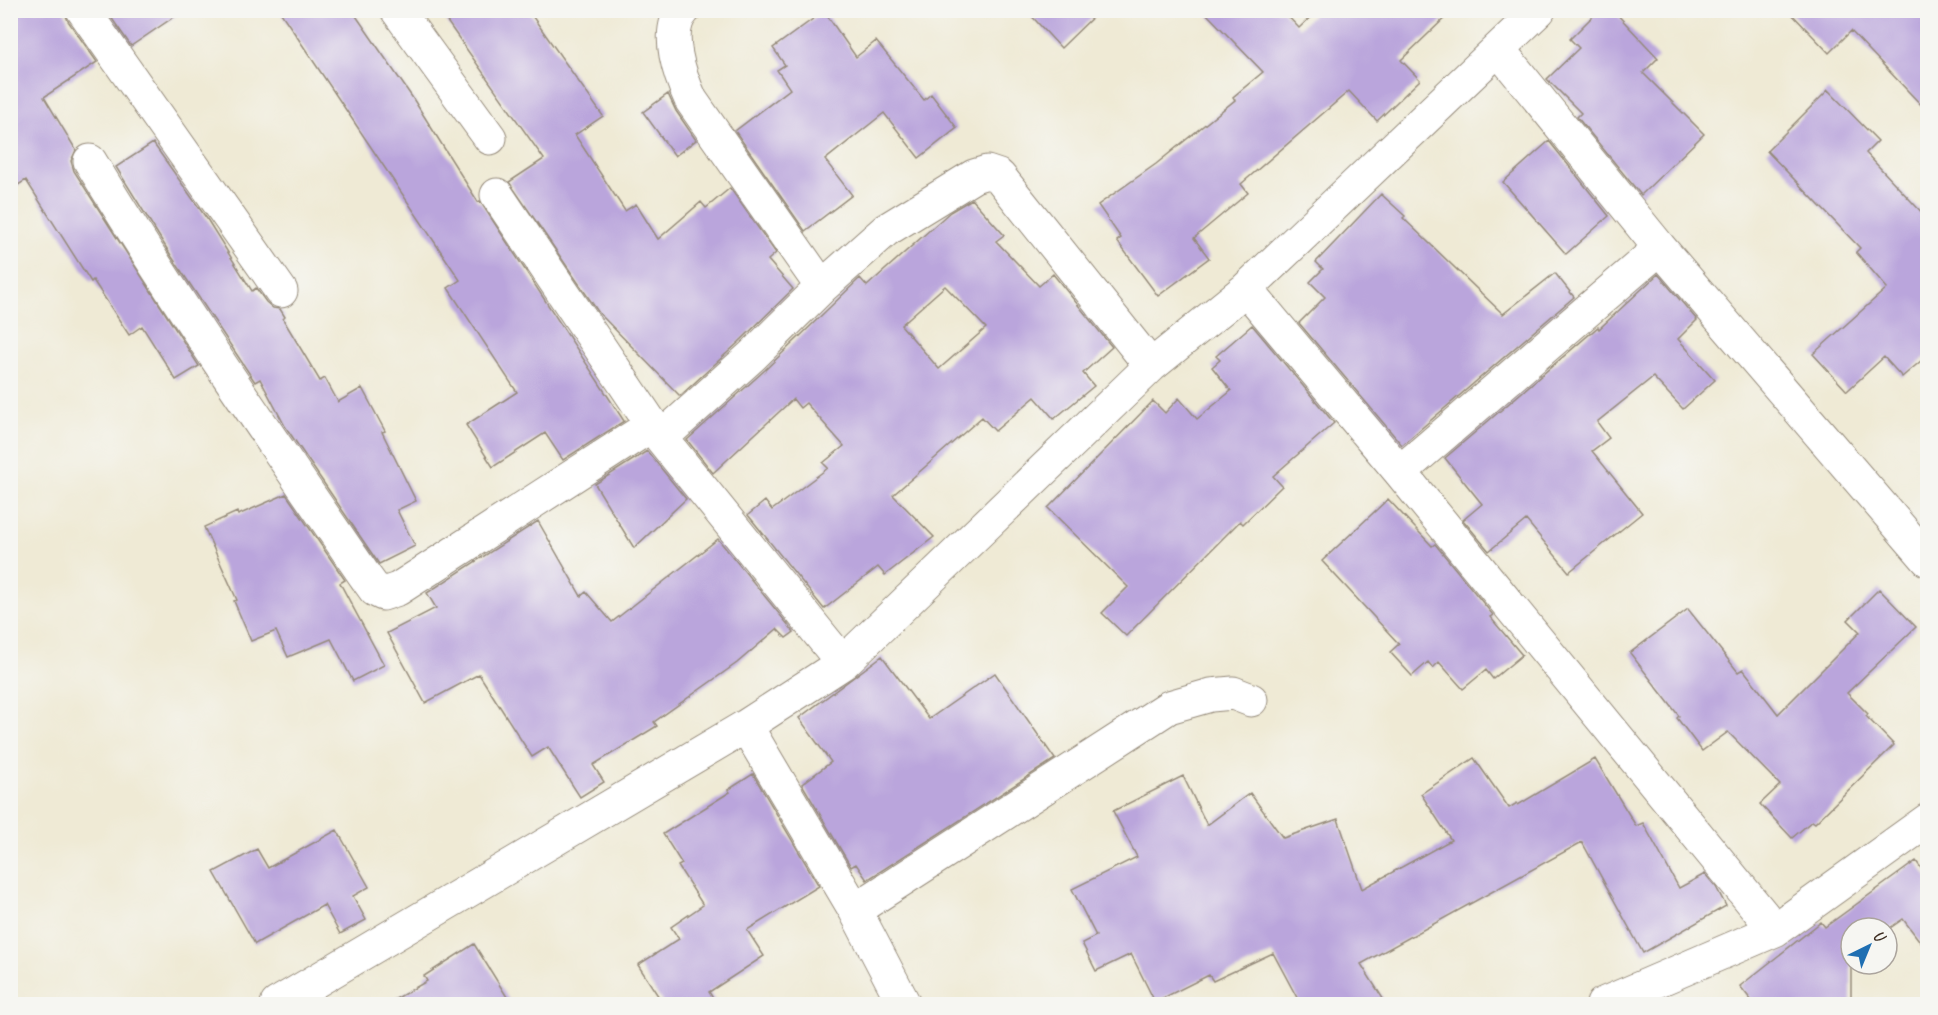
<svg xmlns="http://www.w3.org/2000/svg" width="1938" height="1015" font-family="Caveat,sans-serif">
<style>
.building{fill:#baa5dc;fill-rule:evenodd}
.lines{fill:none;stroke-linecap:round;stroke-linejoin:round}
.minor-casing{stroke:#958a7a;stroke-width:35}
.minor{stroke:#fff;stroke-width:33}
</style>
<rect width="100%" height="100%" fill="#f6f6f2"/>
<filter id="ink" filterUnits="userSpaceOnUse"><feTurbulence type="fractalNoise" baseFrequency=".0167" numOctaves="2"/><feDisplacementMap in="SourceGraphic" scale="12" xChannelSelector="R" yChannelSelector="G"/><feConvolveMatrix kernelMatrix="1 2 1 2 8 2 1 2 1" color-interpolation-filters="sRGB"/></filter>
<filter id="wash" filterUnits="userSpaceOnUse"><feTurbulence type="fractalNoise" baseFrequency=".008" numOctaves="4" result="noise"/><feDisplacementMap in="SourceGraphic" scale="24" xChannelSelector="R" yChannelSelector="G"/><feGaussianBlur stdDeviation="1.35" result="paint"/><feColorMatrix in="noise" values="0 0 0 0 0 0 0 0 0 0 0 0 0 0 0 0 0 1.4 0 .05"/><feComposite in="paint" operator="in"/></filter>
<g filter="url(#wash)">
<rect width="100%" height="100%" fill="#efead5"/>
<g id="blocks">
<path class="building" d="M10,10H64L68,21L97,62L44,97L76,150L71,161L74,171L199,366L176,380L142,326L129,335L93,280L91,282L26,180L10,190Z
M106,10H184L131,46Z
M279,10H352L412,97L478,202L480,201L624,421L563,460L545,433L493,467L466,425L517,392L448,288L460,280Z
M439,10H528L603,116L575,135L625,211L636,204L658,239L701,202L706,208L730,188L776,253L768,260L793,289L739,342L680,396L599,313L509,182L544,159Z
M1026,10H1100L1061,48Z
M1203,10H1282L1299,28L1318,10H1453L1401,60L1420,80L1377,121L1349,91L1241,184L1248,193L1194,238L1209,258L1158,296L1117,241L1121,238L1098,205L1156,164L1235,100L1233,97L1263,72Z
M1599,10H1613L1658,58L1643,73L1704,134L1641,195L1577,117L1581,113L1547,79L1579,48L1570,39Z
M1788,10H1928V112L1851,31L1829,53Z
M824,11L856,57L876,41L924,100L931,94L957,128L919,158L884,113L825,160L852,195L805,231L735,131L790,89L777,70L785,65L773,48Z
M1828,90L1878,141L1866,153L1928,219V355L1902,377L1884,357L1847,391L1813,354L1887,288L1856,252L1860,248L1767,151Z
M668,94L676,111L696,140L675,156L643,112Z
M1549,141L1609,216L1566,254L1503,182Z
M153,143L207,219L252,291L256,288L266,302L273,308L280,309L285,317L283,319L320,381L325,378L338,402L362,388L385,431L382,432L416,501L397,510L415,546L379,564L285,426L260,379L255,382L172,257L116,167Z
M1381,194L1405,216L1403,218L1503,314L1555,273L1574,297L1402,445L1299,323L1325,297L1310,282L1323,269L1316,262Z
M972,199L1004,235L996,241L1039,286L1053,274L1112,347L1083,373L1094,386L1054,419L1035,397L995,431L982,417L893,495L934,537L885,575L878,567L824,609L748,515L765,501L772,510L828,468L823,463L844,446L806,403L800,408L793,399L713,473L687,440L765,370L860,278L867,286L950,212ZM945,286L986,328L939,369L901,325Z
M1658,274L1697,320L1678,339L1715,380L1683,409L1653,377L1597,422L1609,438L1592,451L1642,513L1569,572L1526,520L1489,551L1463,520L1482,504L1445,458L1598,327L1599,329Z
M1252,325L1334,423L1273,476L1282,486L1243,524L1240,521L1126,636L1102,613L1128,587L1048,508L1153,401L1165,413L1179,398L1197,419L1231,391L1212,367L1220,360L1216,356Z
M647,451L686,499L634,548L595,484Z
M286,494L345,580L340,583L384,665L353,681L331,639L288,657L276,631L251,641L234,601L237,600L204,527L237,512L238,515Z
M1388,499L1432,546L1435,544L1493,615L1490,617L1522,655L1493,679L1486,670L1463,689L1439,662L1433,668L1428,662L1412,676L1390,652L1399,644L1322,561Z
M538,521L581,596L586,592L612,622L718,539L794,632L786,638L777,629L737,663L654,722L657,726L593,765L604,782L580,797L548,747L532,757L479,674L425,703L387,633L436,608L427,593Z
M1879,589L1916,627L1847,693L1868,714L1866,716L1894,745L1815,823L1812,821L1792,838L1760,804L1780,785L1728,732L1702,751L1677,718L1679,716L1630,653L1688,609L1738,672L1743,669L1778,714L1860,632L1848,620Z
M882,656L929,719L995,673L1055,759L867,880L856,864L851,867L802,784L831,762L799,718Z
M1474,758L1509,808L1517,803L1518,805L1595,759L1636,826L1643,823L1679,888L1705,874L1716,887L1726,906L1643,953L1582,842L1361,964L1387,1005H1301L1273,953L1213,981L1209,975L1155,1002L1131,954L1096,971L1082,943L1096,936L1072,889L1137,857L1113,811L1183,776L1207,825L1250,793L1283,838L1338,819L1362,889L1451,840L1421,794Z
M753,774L819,886L747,930L764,956L709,992L717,1005H664L638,965L679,939L671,927L703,905L678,866L682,864L663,834L730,792L728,790Z
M337,830L369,887L353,896L366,920L340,934L324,905L255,944L214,872L257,849L268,868Z
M1916,861L1928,878V952L1903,919L1887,930V928H1851V1005H1755L1740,986L1821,922L1825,927Z
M474,944L512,1005H385L427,981L424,976Z"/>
</g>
</g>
<g filter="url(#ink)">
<use href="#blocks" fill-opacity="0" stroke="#958a7a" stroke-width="1.5"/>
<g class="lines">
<g class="minor-casing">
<path id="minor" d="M83,10L281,291
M397,10L490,138
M684,10C663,31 681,78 691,100L822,287
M1499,50L1660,248L1928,560
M90,161C177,304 272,441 367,579L375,590L383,594L398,589L652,425
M497,195L661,438L843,663
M1246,289L1400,472L1775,930
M661,438L752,356L822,287L886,230L974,176L987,172L999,176L1151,366
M1400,472L1660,248
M746,726L855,910L904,1004
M855,910L1169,707L1211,695L1233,693L1251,700
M277,1004L746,726L843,663L1151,366L1246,289L1539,10
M1603,1004L1775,930L1928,820"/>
</g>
<use href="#minor" class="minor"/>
</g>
</g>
<rect width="1938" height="1015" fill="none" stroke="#f6f6f2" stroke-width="36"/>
<g transform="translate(1869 946) rotate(43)"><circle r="28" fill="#f6f6f2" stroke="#aba49d" stroke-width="1.5"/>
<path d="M0-4.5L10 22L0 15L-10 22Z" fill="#1f6fb2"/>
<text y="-9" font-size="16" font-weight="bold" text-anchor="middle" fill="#3b2a1e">U</text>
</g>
</svg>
